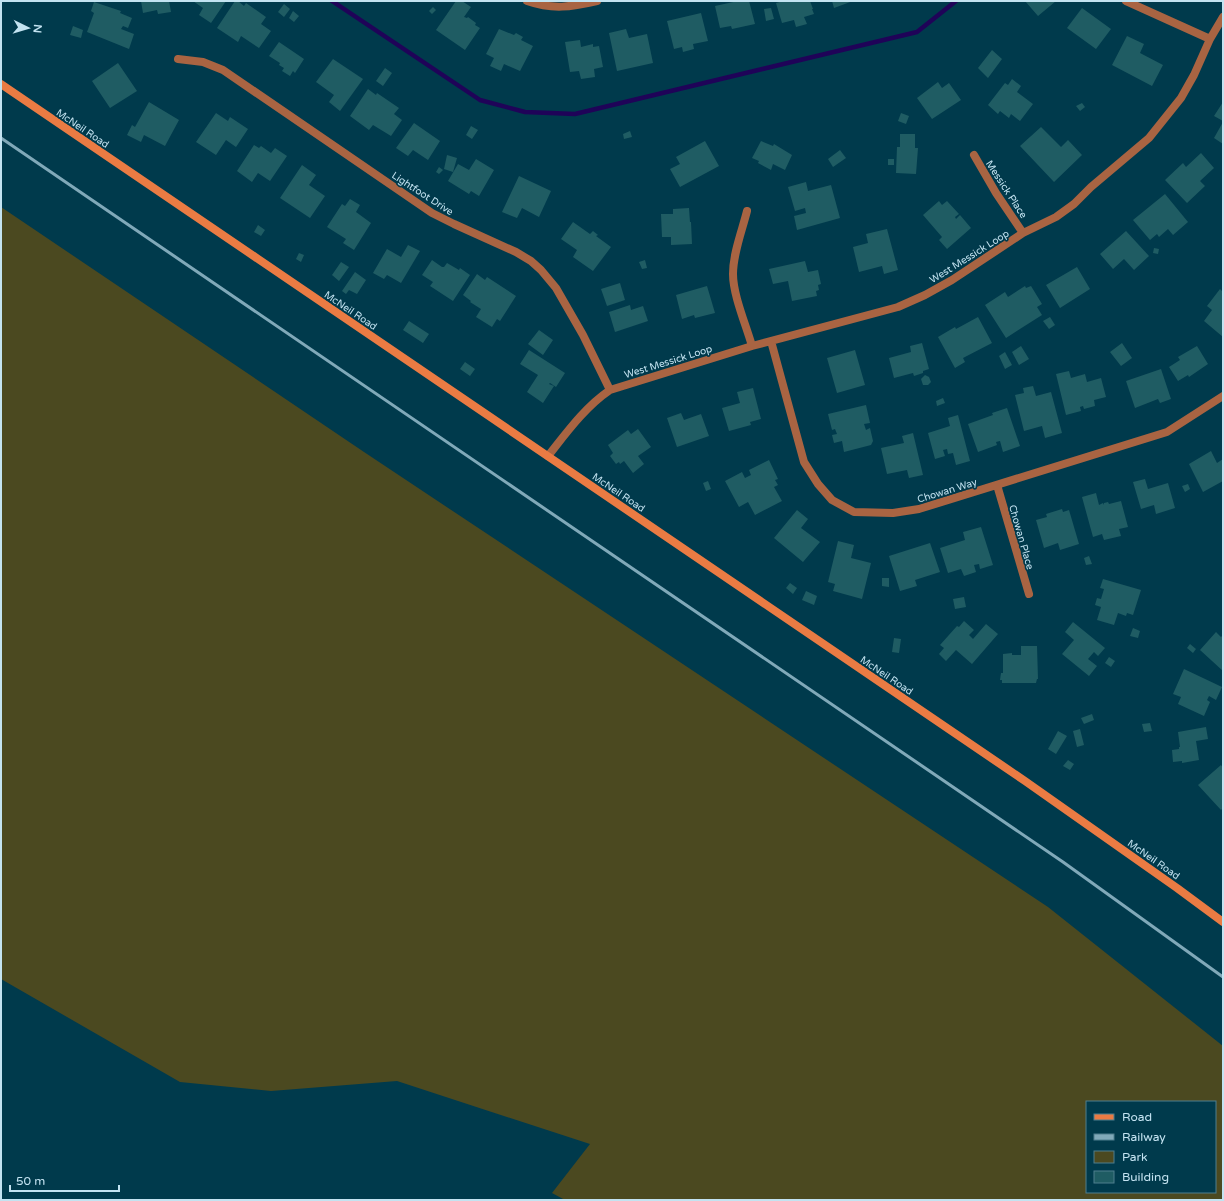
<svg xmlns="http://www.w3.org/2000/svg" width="1224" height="1201" font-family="'Varela Round',sans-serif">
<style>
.green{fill:#4b4920;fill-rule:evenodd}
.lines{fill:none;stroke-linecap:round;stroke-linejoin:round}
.stream{stroke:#1f0358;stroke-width:4.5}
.building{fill:#1f5c63}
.street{stroke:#a96442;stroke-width:8}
.secondary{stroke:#ea7b43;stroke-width:8}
.rail{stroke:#80a9b9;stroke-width:3}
.labels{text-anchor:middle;stroke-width:3.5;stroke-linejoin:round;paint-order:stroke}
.street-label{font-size:10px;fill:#c3e3f1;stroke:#003a4c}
</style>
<rect width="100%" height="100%" fill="#003a4c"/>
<path class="green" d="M1,207L364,452L1048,907L1223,1046V1200H565L552,1193L590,1144L397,1081L271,1091L180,1082L1,979ZM1087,1102H1215V1192H1087Z"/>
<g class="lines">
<path class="stream" d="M332,1L480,100L525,112L575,114L917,32L956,1"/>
</g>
<path class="building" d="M141,1H169L171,12L158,14L157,10L143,13Z
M193,1H226L211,23L199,15L203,8Z
M235,1H238L244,6L246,3L266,17L261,24L271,31L259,48L241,36L238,42L217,28Z
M456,1H462L471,7L464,17L467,18L468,17L476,23L475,25L480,28L465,50L436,30Z
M738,1H749L755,24L732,29L731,26L720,28L715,6Z
M783,1H810L813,9H812L814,14L804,17L807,24L796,27L794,20L782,23L776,3Z
M832,1H853L834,8Z
M1025,1H1056L1038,16Z
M94,2L121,11L120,13L132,18L128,28L123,26L121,29L134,34L129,49L87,32L94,13L91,11Z
M284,4L290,9L284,17L278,12Z
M433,7L436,10L432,14L429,11Z
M771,8L774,19L766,21L764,9Z
M1082,8L1111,29L1096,49L1067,28Z
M293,11L299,16L294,22L289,18Z
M701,13L708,41L693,44L694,49L683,52L682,47L674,49L667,21Z
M73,26L83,30L81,38L70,35Z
M499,29L514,35L516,33L523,37L521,40L533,46L520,71L504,64L501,71L490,66L494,58L486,54Z
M626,29L629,38L647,34L653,63L617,71L609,33Z
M1127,36L1144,44L1140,53L1163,65L1152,86L1112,65Z
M580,40L581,47L593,44V47L599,46L603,67L594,69L595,77L581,79L579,71L570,72L565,42Z
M279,42L304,59L295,73L293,71L290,76L282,71L284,68L279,65L280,63L269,56Z
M992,50L1002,59L988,78L978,68Z
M333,59L363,79L340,111L329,102L334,95L316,82Z
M118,63L137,91L110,108L92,81Z
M385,68L392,73L383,86L376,81Z
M1012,79L1021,86L1017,92L1033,104L1020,121L1011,114L1009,118L1000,111L998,114L988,105L1005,83L1008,85Z
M938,82L942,88L949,83L961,100L932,119L917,98Z
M368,89L376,95L377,93L399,108L394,114L402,120L391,136L373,125L369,130L350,116Z
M149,102L179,120L165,146L144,135L141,142L127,135L132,125L135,127Z
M1223,102V121L1214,116Z
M1082,103L1085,107L1080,111L1076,106Z
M216,113L228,121L230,117L248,129L236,147L226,140L216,155L196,142Z
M901,113L909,116L906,124L898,121Z
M1223,122V144L1214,138Z
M414,123L440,141L428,160L413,150L408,156L396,148Z
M471,126L478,130L472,139L466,135Z
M1041,127L1061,147L1068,140L1082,155L1054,182L1020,146Z
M630,131L632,137L624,139L623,134Z
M900,134H915V148H918L916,174L896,173L897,147H900Z
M705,141L719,166L680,187L670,169L680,164L676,157Z
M761,141L773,146L774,144L792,155L785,170L773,164L771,170L758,163L759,161L752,158Z
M254,145L259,148L261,146L271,153L275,148L287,156L270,181L258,173L252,182L237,171Z
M840,150L846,158L833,167L828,159Z
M1201,153L1214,168L1200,181L1205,186L1187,203L1165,180L1183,163L1186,167Z
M447,155L457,158L453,172L444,169Z
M476,159L494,170L479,196L471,191L469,194L448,181L458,164L469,170Z
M888,159H894V165H888Z
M302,165L316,175L309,185L325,196L310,218L280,198Z
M439,167L443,170L439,174L436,172Z
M519,176L551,191L539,217L522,208L517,218L502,212Z
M806,182L808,191L831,185L840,218L797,230L794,216L806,213L805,208L795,211L788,187Z
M1165,194L1188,222L1173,235L1168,229L1159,237L1157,234L1150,240L1133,220Z
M350,199L360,205L356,212L371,223L354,250L343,243L346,239L327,227L342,204L345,206Z
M939,201L942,205L947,201L959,214L955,217L956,219L960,215L971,228L947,249L939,240L942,237L923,215Z
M689,208L690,222H691L692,244L671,245V237H662L661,214H673V209Z
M573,222L590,234L593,231L598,235L596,236L611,247L593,271L573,257L577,250L561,239Z
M258,225L265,230L261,236L254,232Z
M887,229L898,270L884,274L882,266L859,272L853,247L868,243L866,234Z
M1126,231L1149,256L1134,270L1124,259L1113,269L1100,254Z
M408,245L420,251L401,283L387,275L384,279L373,273L387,249L401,257Z
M1154,248L1159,249L1158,254L1153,253Z
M299,253L304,255L301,262L296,259Z
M432,260L442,267H444L447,263L459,270L460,268L470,275L453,301L430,286L433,282L422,275Z
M645,260L647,268L642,269L639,262Z
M805,261L808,272L818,270L821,284L818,285L819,290L816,291L817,296L792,301L788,281L773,284L769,269Z
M341,262L349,267L339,281L332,275Z
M1077,267L1090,289L1060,308L1046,285Z
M355,272L366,280L357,294L349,290L346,294L342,291Z
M477,274L485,280L487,277L516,296L500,321L497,319L492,327L476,317L481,309L470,302L471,301L463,295Z
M620,283L625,300L607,306L601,289Z
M707,286L715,313L695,318L694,315L682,319L676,295Z
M1025,286L1026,288L1031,286L1042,304L1037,307L1042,315L1006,338L985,305L1005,292L1008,297Z
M1220,289L1223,292V337L1204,321L1212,310L1207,306Z
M630,305L631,310L643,306L648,321L615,332L609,312Z
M978,317L992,343L963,358L965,362L955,368L938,337L955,327L956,329Z
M1050,317L1055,325L1049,329L1043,321Z
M409,321L429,334L423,343L403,330Z
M539,330L553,340L543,355L528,344Z
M922,343L929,369L923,371V373L914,376L913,373L894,378L889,358L911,352L910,346Z
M1122,343L1132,358L1121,366L1110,352Z
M1021,346L1029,359L1019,365L1012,352Z
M1197,346L1208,364L1189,377L1188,375L1178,381L1169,367L1180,360L1178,357Z
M529,350L565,373L556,387L550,383L549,384L554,386L543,403L527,392L538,375L520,364Z
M855,350L865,385L837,393L827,358Z
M1005,352L1012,365L1005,369L999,356Z
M465,362L475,369L470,376L460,369Z
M1161,369L1171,399L1160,403L1158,399L1135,408L1126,381Z
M1069,371L1071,378L1085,374L1087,382L1101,378L1106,397L1094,400L1095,406L1084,409L1083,406L1080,407L1081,411L1066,415L1056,374Z
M925,375L929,377L931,382L928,385H923L921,379Z
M1033,386L1036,396L1051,392L1062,433L1045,438L1042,426L1024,431L1015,395L1024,393L1023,388Z
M753,388L761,419L750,422L751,425L729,431L722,408L740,403L737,392Z
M943,398L945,403L937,406L936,401Z
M866,405L870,423L864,424L866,430L870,428L873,441L871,445L844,452L842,441L834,443L832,435L837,434L835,429L832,430L828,414Z
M1007,408L1020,446L1003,452L1000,441L996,442L997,445L978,452L968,424L993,415L992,413Z
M681,413L684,420L701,414L709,436L677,447L667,418Z
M958,415L970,461L956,465L953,453L948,454L947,449L943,450L945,456L935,459L928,433L950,426L948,418Z
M638,429L651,447L638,456L644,464L633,473L624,461L620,464L619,462L616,464L610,456L613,453L608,445L628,430L631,434Z
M913,433L923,475L909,478L907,470L887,474L881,448L904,443L902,436Z
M1211,451L1217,463L1223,459V481L1203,492L1189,464Z
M769,460L778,479L775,480L778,485L774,487L782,501L755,515L748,502L739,507L725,481L742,472L745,478L751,475L749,470Z
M1145,479L1148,489L1168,483L1175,508L1156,514L1154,505L1141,509L1133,482Z
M708,481L711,489L706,491L703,483Z
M1188,484L1190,489L1185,492L1182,486Z
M1096,493L1099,505L1103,503L1104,505V503L1108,502L1109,504L1121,501L1128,527L1119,529L1121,536L1104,540L1102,534L1093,537L1082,497Z
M1062,509L1063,512L1069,510L1079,544L1060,550L1058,543L1044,548L1036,520L1047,517L1046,514Z
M797,510L808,519L801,528L820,542L803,562L774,538Z
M981,527L993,565L980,569L979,564L974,565L976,572L964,576L961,569L948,573L940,548L965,540L963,532Z
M838,541L854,545L851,558L871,563L862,599L833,591L835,584L828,582Z
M930,543L940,572L915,580L917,586L900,591L889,556Z
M1089,556L1092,564L1086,565L1084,558Z
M882,578H889V587L882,586Z
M1103,579L1141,590L1133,615L1127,613L1126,616L1118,613L1114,625L1097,620L1101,607L1095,605L1097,598L1101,599L1104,589L1100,588Z
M790,583L797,588L793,594L786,588Z
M806,591L817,596L814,605L802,600Z
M964,597L966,607L955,609L953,599Z
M964,621L974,630L969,635L973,639L986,624L998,634L972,664L956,650L946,661L939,654L944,648L940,645L957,626L959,627Z
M1073,622L1105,648L1098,656L1094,652L1088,659L1097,666L1089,676L1062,654L1074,640L1065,632Z
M1133,628L1140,631L1138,638L1130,636Z
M1216,632L1221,637L1223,635V671L1200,650Z
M894,638L901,639L899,653L892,652Z
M1190,644L1196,649L1193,653L1187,648Z
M1021,646H1037L1038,679H1037L1036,683H1002V680H1000L1001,673H1003V654L1012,653V655H1021Z
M1109,657L1115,661L1111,667L1105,663Z
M1184,669L1222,687L1216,700L1209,696L1207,700L1210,702L1204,716L1178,704L1181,697L1173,694Z
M1092,714L1094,720L1084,724L1081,718Z
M1150,723L1152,731L1144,732L1142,724Z
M1206,727L1208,739L1196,741L1199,760L1182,763V761L1173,762L1172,750L1179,749V747H1180L1178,732Z
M1080,729L1084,745L1077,747L1073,731Z
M1058,731L1067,736L1056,754L1048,749Z
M1068,760L1074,764L1070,770L1063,766Z
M1221,765L1223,768V808L1221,810L1198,785Z"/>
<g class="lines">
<path class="street" d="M527,1C553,10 571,7 597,1
M1126,1L1210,39
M178,59L203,62L223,70L432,213L454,224L516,252L531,261L541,270L556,288L583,335L610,390
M974,155L996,193L1023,233
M747,211C742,231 733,253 733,274C733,295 746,325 752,346
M771,341L804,462L818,484L832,500L854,512L893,513L919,509L1167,432L1223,396
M548,456C567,432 585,407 610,390L752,346L898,307L925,295L952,280L1023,233L1056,217L1074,204L1091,187L1149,138L1181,98L1194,75L1210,39L1223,17
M997,485L1029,594"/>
<path class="secondary" d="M1,84L1025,781L1177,888L1223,922"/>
<path class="rail" d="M1,138L1063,862L1223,977"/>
</g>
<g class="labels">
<g class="street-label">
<text transform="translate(83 128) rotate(34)" y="4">McNeil Road</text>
<text transform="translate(1007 189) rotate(57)" y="4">Messick Place</text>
<text transform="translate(423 193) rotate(33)" y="4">Lightfoot Drive</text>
<text transform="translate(969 256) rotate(-32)" y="4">West Messick Loop</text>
<text transform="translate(351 310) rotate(34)" y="4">McNeil Road</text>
<text transform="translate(668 361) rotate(-17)" y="4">West Messick Loop</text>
<text transform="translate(947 490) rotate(-17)" y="4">Chowan Way</text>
<text transform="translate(619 492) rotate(34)" y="4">McNeil Road</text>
<text transform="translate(1022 537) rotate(74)" y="4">Chowan Place</text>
<text transform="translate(887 675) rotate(34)" y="4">McNeil Road</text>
<text transform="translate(1154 859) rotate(35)" y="4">McNeil Road</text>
</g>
</g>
<rect width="1224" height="1201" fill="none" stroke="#c3e3f1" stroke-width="4"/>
<rect x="1086" y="1101" width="130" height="92" fill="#003a4c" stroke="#4e7e8e"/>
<rect x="1094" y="1114" width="20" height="6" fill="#ea7b43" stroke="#4e7e8e"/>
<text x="1122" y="1121" font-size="12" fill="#c3e3f1">Road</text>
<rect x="1094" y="1134" width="20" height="6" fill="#80a9b9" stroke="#4e7e8e"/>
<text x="1122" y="1141" font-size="12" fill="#c3e3f1">Railway</text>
<rect x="1094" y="1151" width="20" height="12" fill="#4b4920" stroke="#4e7e8e"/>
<text x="1122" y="1161" font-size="12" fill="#c3e3f1">Park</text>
<rect x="1094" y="1171" width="20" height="12" fill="#1f5c63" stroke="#4e7e8e"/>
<text x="1122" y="1181" font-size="12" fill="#c3e3f1">Building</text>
<g transform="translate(28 28) rotate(95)" stroke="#003a4c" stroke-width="3" paint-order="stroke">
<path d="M0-3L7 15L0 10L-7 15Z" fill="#c3e3f1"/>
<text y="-6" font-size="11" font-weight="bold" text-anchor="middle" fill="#c3e3f1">N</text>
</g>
<path d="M10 1185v6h109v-6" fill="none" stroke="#c3e3f1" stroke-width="2"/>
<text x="16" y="1185" font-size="12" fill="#c3e3f1" stroke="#003a4c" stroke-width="3" paint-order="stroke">50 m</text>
</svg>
